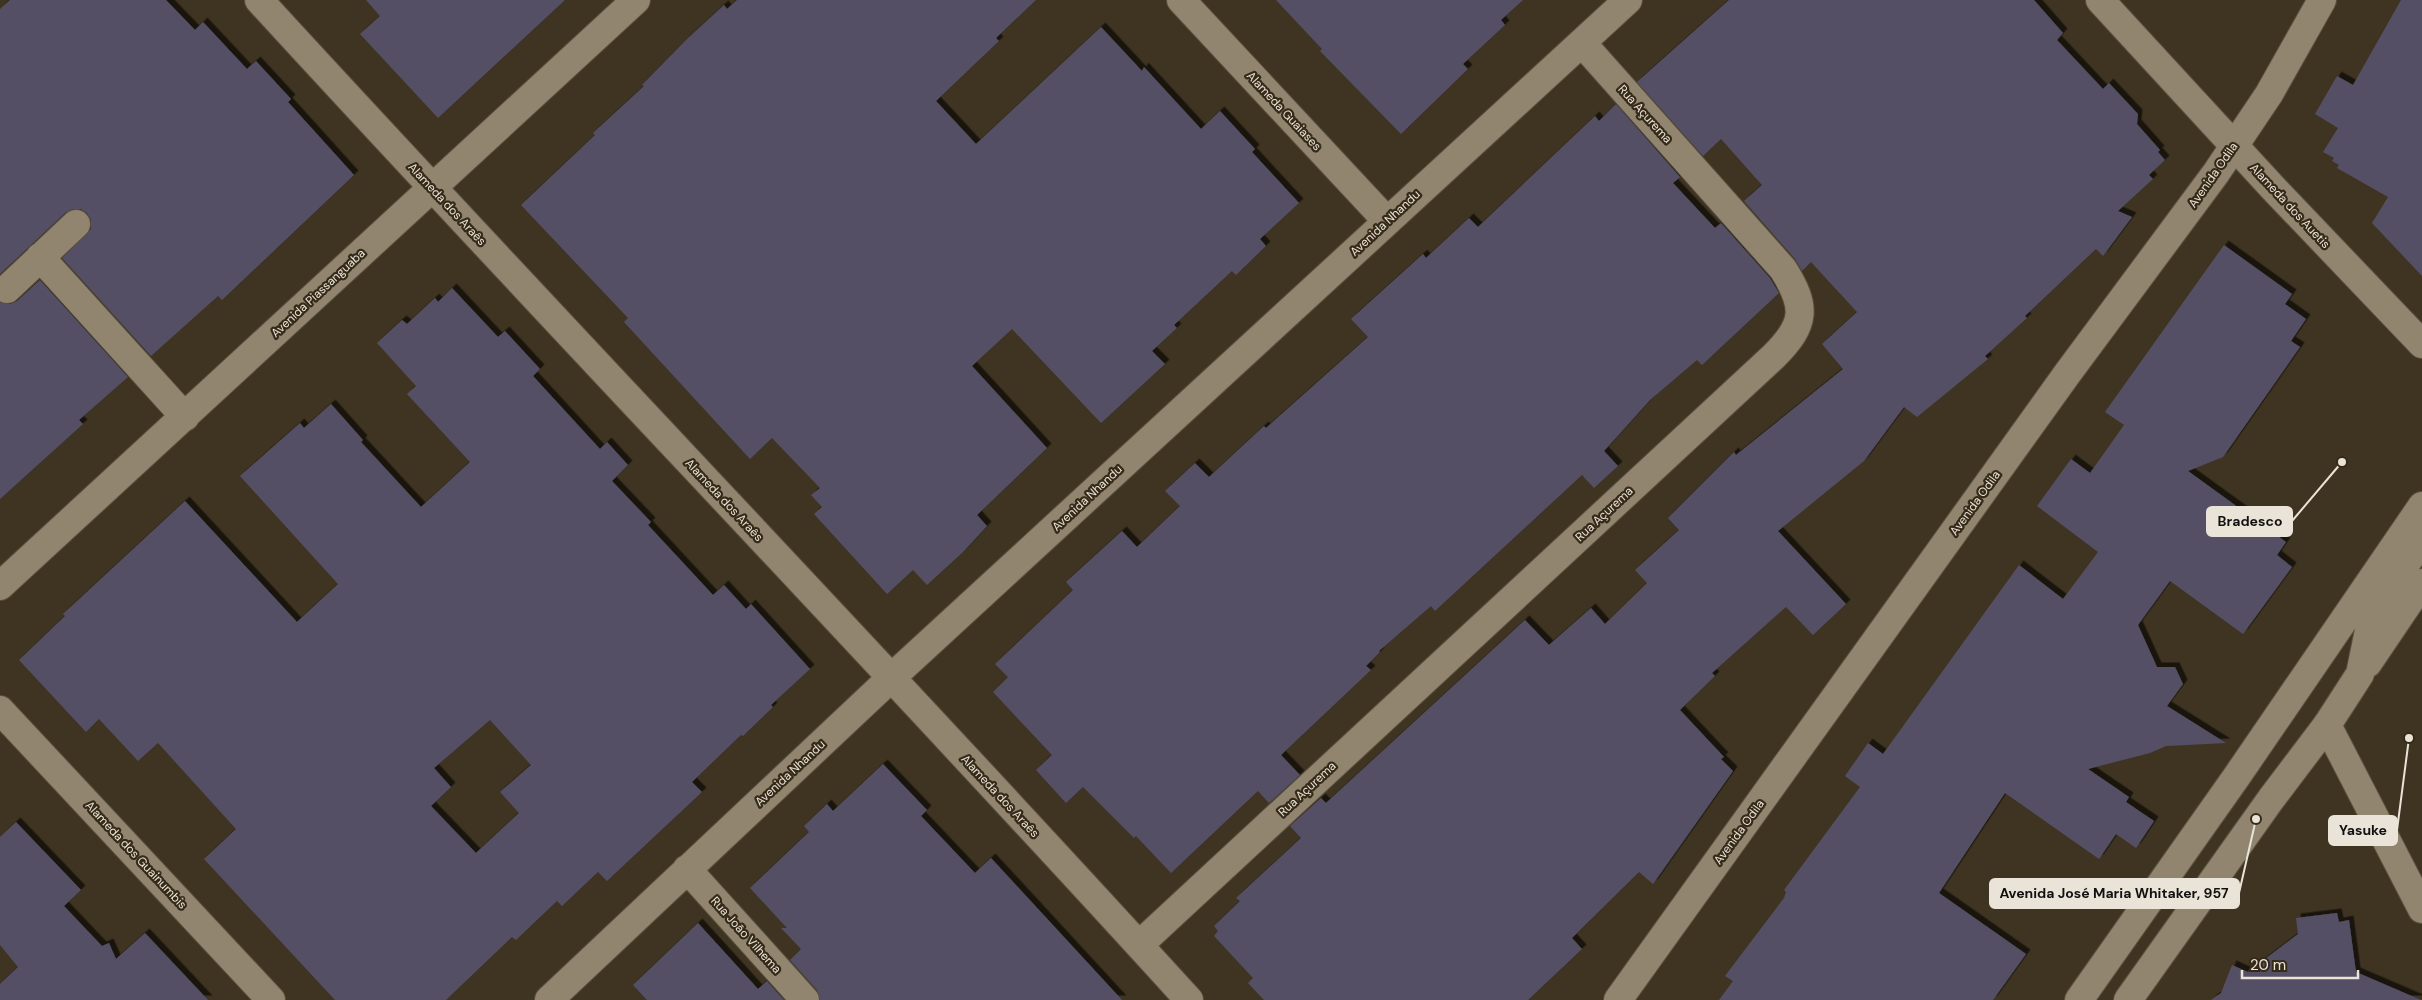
<svg xmlns="http://www.w3.org/2000/svg" width="2422" height="1000" font-family="'DM Sans',sans-serif">
<style>
.building{fill:#555065;fill-rule:evenodd;filter:url(#shadow)}
.lines{fill:none;stroke-linecap:round;stroke-linejoin:round}
.minor-casing{stroke:#59503e;stroke-width:30}
.tertiary-casing{stroke:#59503e;stroke-width:30}
.minor{stroke:#91856f;stroke-width:28}
.tertiary{stroke:#91856f;stroke-width:28}
.labels{text-anchor:middle;stroke-width:4.5;stroke-linejoin:round;paint-order:stroke}
.street-label{font-size:12px;fill:#eae3d7;stroke:#352a17}
.leader{fill:none;stroke:#eae3d7;stroke-width:2}
.callout-dot{fill:#eae3d7;stroke:#352a17;stroke-width:2}
.callout{fill:#eae3d7;stroke:#eae3d7;stroke-width:2}
.callout-label{font-size:14px;text-anchor:middle;font-weight:bold;fill:#111}
</style>
<defs>
<filter id="shadow"><feDropShadow dx="4.5" dy="-4.5" stdDeviation="0" flood-color="#0009"/></filter>
</defs>
<rect width="100%" height="100%" fill="#3f3421"/>
<path class="building" d="M10,0H166L195,30L203,22L247,69L256,61L291,99L288,102L354,175L222,300L218,296L151,356L62,258L91,229V220L87,213L81,209H73L65,213L0,274V9Z
M366,0H565L438,118L360,34L380,16Z
M737,0H1036L996,38L999,41L936,101L976,144L1101,27L1142,71L1144,67L1201,129L1220,111L1255,149L1252,152L1299,203L1260,239L1266,246L1236,275L1232,271L1174,325L1177,328L1152,351L1165,364L1101,423L1012,329L972,366L1047,448L977,515L987,526L963,552L927,585L913,570L887,594L814,514L822,507L811,495L820,488L772,438L750,459L624,322L628,318L521,205L595,135L593,133L644,86L642,85L687,39L724,5L727,9Z
M1276,0H1523L1501,20L1505,25L1463,64L1468,69L1401,134L1320,51L1322,49Z
M1729,0H2034L2063,33L2057,40L2103,89L2109,83L2138,114L2137,124L2160,150L2158,152L2165,160L2149,175L2153,179L2118,211L2132,217L2103,256L2096,249L2025,316L2027,318L1985,356L1988,359L1917,417L1904,407L1864,461L1778,531L1846,604L1813,635L1786,607L1712,673L1715,676L1680,710L1724,757L1721,759L1733,771L1653,884L1639,872L1572,938L1582,949L1528,1000H1264L1248,983L1253,978L1214,936L1218,931L1214,926L1240,901L1236,898L1301,838L1290,826L1321,798L1326,803L1525,620L1549,645L1591,608L1605,624L1647,583L1635,570L1679,530L1668,518L1734,452L1736,455L1843,369L1822,344L1857,312L1811,262L1802,271L1795,259L1744,201L1762,185L1721,139L1703,156L1637,82Z
M2401,0H2422V276L2372,223L2388,197L2337,168L2339,165L2332,161L2334,158L2323,152L2338,128L2315,114L2337,76L2353,85Z
M1616,104L1680,177L1673,183L1715,228L1721,223L1770,278L1779,293L1702,365L1697,360L1650,400L1604,451L1618,466L1594,488L1582,475L1435,611L1431,606L1379,651L1380,652L1366,666L1371,670L1281,755L1300,775L1269,803L1258,791L1171,873L1136,836L1134,838L1083,787L1066,803L1036,770L1052,755L993,692L1008,677L995,664L1073,590L1066,582L1122,531L1137,547L1180,506L1165,491L1195,463L1209,477L1264,426L1266,428L1368,337L1351,319L1423,254L1426,258L1469,218L1478,227L1595,116L1599,121Z
M2224,245L2292,294L2285,304L2306,319L2291,341L2300,347L2223,457L2188,471L2286,542L2277,555L2292,567L2243,634L2170,581L2138,625L2157,667H2175L2183,684L2167,706L2226,743L2166,746L2150,753L2088,769L2129,797L2126,802L2154,821L2136,848L2116,834L2099,859L2005,793L1939,893L2026,954L1993,1000H1719L1733,981L1725,976L1784,898L1786,892L1784,890L1860,787L1845,776L1868,743L1883,754L2019,565L2063,599L2098,552L2037,506L2071,459L2090,473L2124,425L2105,412Z
M40,280L128,377L79,420L83,424L0,499V302L10,304L17,301Z
M452,288L498,337L505,331L540,369L533,376L600,449L607,442L628,465L612,481L651,522L648,525L713,595L724,585L746,609L751,604L810,669L771,705L773,707L743,736L741,735L692,782L702,792L607,881L598,872L562,906L557,901L516,940L512,937L446,1000H335L204,859L236,829L158,743L138,761L99,719L86,732L19,660L65,616L63,614L185,501L297,622L338,584L240,476L300,423L304,428L331,404L363,440L361,442L421,507L470,462L407,394L416,386L377,343L402,320L407,324L435,298L438,302ZM490,720L531,765L500,792L519,813L476,853L431,806L451,787L434,768Z
M883,764L927,810L921,816L975,873L991,858L1122,1000H820L817,990L790,960L801,949L781,928H787L750,888L809,832L804,826L827,804L833,811Z
M16,822L81,890L64,906L102,946L109,943L116,959L145,933L208,1000H0V984L18,967L0,945V837Z
M2337,913L2339,922L2349,920L2356,972L2421,1000H2211L2221,993L2232,965L2248,972L2298,934L2296,918Z
M698,923L758,989L767,981L784,1000H647L633,985Z"/>
<g class="lines">
<g class="minor-casing">
<path id="minor" d="M259,0C566,335 883,663 1189,1000
M1181,0L1387,221
M2100,0L2274,189L2422,344
M40,257L185,417
M7,289L76,224
M0,586L636,0
M0,710L271,1000
M2327,725L2422,909
M687,869L805,1000
M1139,945L1774,356C1806,324 1807,307 1783,269L1582,43
M549,1000L891,678L1628,0
M1618,1000L2067,374L2216,173L2269,94L2322,0"/>
</g>
<g class="tertiary-casing">
<path id="tertiary" d="M2368,663L2422,583
M2079,1000L2237,776L2422,506
M2128,1000L2271,799L2327,725L2360,674L2373,611L2422,540"/>
</g>
<use href="#minor" class="minor"/>
<use href="#tertiary" class="tertiary"/>
</g>
<g class="labels">
<g class="street-label">
<text transform="translate(1284 111) rotate(47)" y="4">Alameda Guaiases</text>
<text transform="translate(1645 114) rotate(48)" y="4">Rua Açurema</text>
<text transform="translate(2213 175) rotate(-55)" y="4">Avenida Odila</text>
<text transform="translate(447 204) rotate(47)" y="4">Alameda dos Araês</text>
<text transform="translate(2290 206) rotate(47)" y="4">Alameda dos Auetis</text>
<text transform="translate(1385 223) rotate(-43)" y="4">Avenida Nhandu</text>
<text transform="translate(318 293) rotate(-43)" y="4">Avenida Piassanguaba</text>
<text transform="translate(1087 498) rotate(-43)" y="4">Avenida Nhandu</text>
<text transform="translate(724 500) rotate(47)" y="4">Alameda dos Araês</text>
<text transform="translate(1975 503) rotate(-54)" y="4">Avenida Odila</text>
<text transform="translate(1604 514) rotate(-43)" y="4">Rua Açurema</text>
<text transform="translate(790 773) rotate(-43)" y="4">Avenida Nhandu</text>
<text transform="translate(1307 789) rotate(-43)" y="4">Rua Açurema</text>
<text transform="translate(1000 796) rotate(47)" y="4">Alameda dos Araês</text>
<text transform="translate(1739 832) rotate(-54)" y="4">Avenida Odila</text>
<text transform="translate(136 855) rotate(47)" y="4">Alameda dos Guainumbis</text>
<text transform="translate(746 935) rotate(48)" y="4">Rua João Vilhema</text>
</g>
</g>
<path class="leader" d="M2342 462L2292 521M2409 738L2397 830M2256 819L2239 893"/>
<g class="callout-dot">
<circle cx="2342" cy="462" r="5"/>
<circle cx="2409" cy="738" r="5"/>
<circle cx="2256" cy="819" r="5"/>
</g>
<g class="callout">
<rect x="2207" y="507" width="85" height="29" rx="5"/>
<rect x="2329" y="816" width="68" height="29" rx="5"/>
<rect x="1990" y="879" width="249" height="29" rx="5"/>
</g>
<g class="callout-label">
<text x="2250" y="526">Bradesco</text>
<text x="2363" y="835">Yasuke</text>
<text x="2114" y="898">Avenida José Maria Whitaker, 957</text>
</g>
<path d="M2242 970v8h116v-8" fill="none" stroke="#eae3d7" stroke-width="2.5"/>
<text x="2250" y="970" font-size="15" fill="#eae3d7" stroke="#352a17" stroke-width="4" paint-order="stroke">20 m</text>
</svg>
